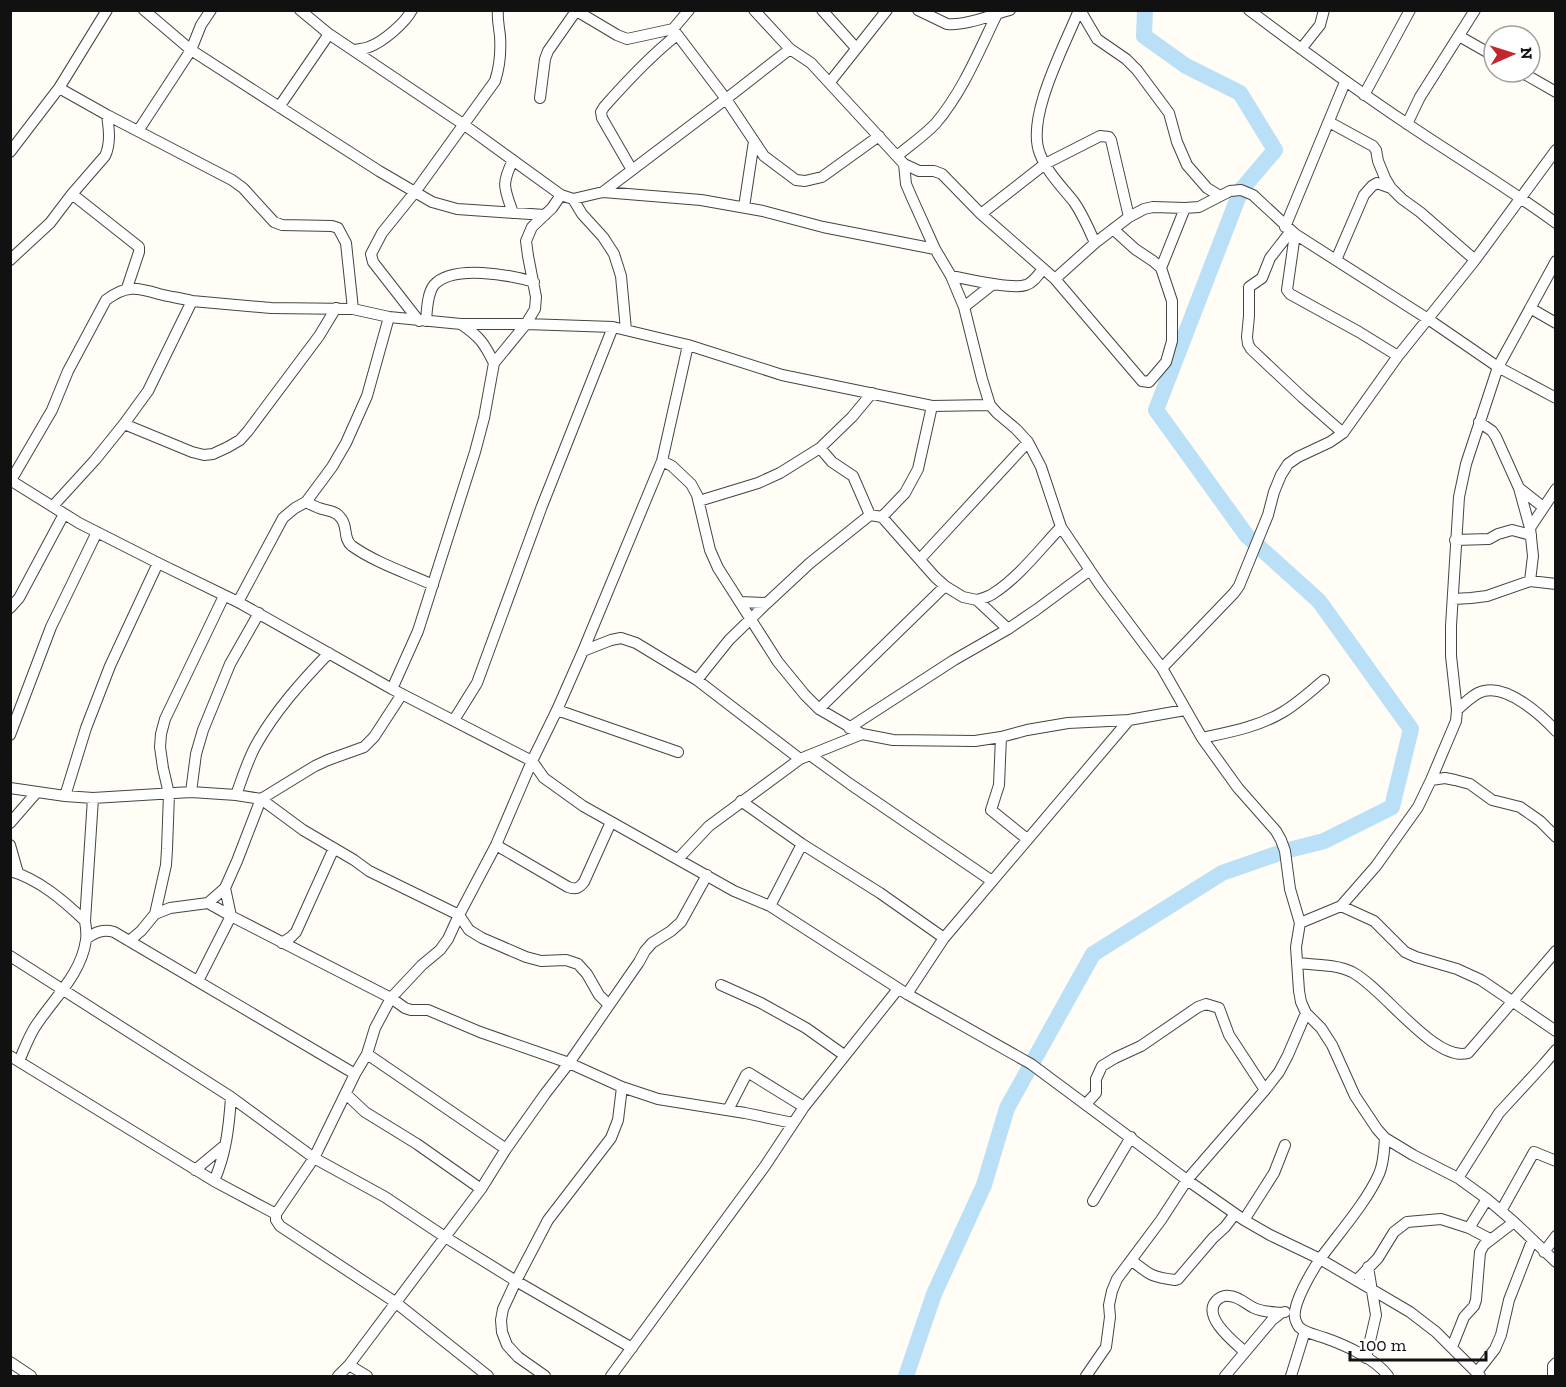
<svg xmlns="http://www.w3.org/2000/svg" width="1566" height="1387" font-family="'Zilla Slab',serif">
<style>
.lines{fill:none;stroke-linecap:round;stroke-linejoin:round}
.river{stroke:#b9e0f7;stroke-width:16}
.minor-casing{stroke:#444;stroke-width:12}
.minor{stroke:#fff;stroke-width:10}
</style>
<rect width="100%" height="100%" fill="#fffdf5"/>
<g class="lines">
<path class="river" d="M906,1376L934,1294L984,1185L1007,1108L1093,954L1222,873L1285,851L1324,841L1392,807L1411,729L1319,601L1247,536L1156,410L1241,190L1275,150L1240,93L1186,66L1144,36L1145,10"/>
<g class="minor-casing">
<path id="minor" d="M144,10L191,50L379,171L432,202L457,209L545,215
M300,10L329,34L463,124L561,195L573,199L603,192L701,200L763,211L823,227L935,249
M575,10L617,35L627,39L673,29L689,10
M754,10L790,49L811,63L904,164L906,184L912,198L935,249L951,276L964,307L982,379L990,405L997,413L1016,429L1028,442L1041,467L1061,527L1100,585L1162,668L1202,738L1238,788L1276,831L1281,840L1285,851L1290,889L1300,923L1296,947L1299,991L1301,1002L1306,1013L1321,1028L1332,1045L1355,1096L1377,1129L1385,1138L1413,1155L1458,1178L1487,1199L1514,1222L1556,1262
M822,10L856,48
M918,10L947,24C965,26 991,15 1010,10
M1079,10C1065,45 1025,118 1040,154C1047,172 1062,187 1074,202C1083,215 1089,229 1095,243
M1080,10L1097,39L1126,59L1137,70L1169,113L1177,142L1187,165L1207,188L1220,196
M1249,10C1301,49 1352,87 1406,123C1456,157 1507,187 1556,223
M673,29L726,99L764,156L796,180L805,181L822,177L879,136
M1459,36L1494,56
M1301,49L1320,25L1324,10
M354,50C359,49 364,49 369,47C383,42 405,23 412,10
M1521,72L1556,92
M830,82L887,10
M59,88L107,115L232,180L243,188L274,222L282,225L332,226L338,228L346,243L353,309
M1364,95L1410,10
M540,98L545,59L548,51L576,11
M279,107L329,34
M107,115C109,129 111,143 105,156L72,194L139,247V252L127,288
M1329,122L1373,146L1376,150L1378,161L1385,178L1391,188L1402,199L1420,212L1475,260
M1407,124L1420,97L1475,10
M138,131L191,50L201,25L211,10
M10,152L59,88L107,10
M897,156C910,145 925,135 936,123C963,91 979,51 997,14
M513,160C501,185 504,187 513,213
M904,164L919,171H934L942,174L981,214L1055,279L1142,381L1149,382L1166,362L1172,341V301L1161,268L1153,261L1135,249L1113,229
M632,170L602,118L601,112L604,107C627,81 650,56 677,35
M603,192L726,99L790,49
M573,199L582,214L603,237L614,254L621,276L626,330
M744,207L754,141
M981,214L1045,164L1100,136L1109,137L1111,140L1129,217
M1285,227L1345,82
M1291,231L1270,258L1262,278L1249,287V316L1247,337L1248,344L1251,349L1302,397L1343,433
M1295,234L1287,290L1290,294L1359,332L1398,356
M10,260L50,223L72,194
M1336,260L1364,195L1372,186L1377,183L1391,188
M1161,268L1185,208
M951,276C968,279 1011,290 1026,285C1033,283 1038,275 1043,269
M1055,279L1095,243L1129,217L1144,209L1153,207L1185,208L1199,207L1230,191L1241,190L1253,195L1295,234L1428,319L1498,367L1556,398
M964,307L993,284
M1530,308L1556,323
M419,321L373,262L371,254L382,233L415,192L495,81C500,66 501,51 500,36C499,27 497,19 498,10
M426,321C427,310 427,294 434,285C453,264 510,275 534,282
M461,324C480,337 484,343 494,363
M1479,422L1492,431L1496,437L1519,488L1530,528L1533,556L1530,581
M124,424L192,452L204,455L213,454L228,447L240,440L248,431L319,336L336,308
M820,448L832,462L853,476L870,515
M662,461L672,466L691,484L697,495L710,550L718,568L778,662L805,695L819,709L862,734
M10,480L79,523L158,563L238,602L392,689L532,761L544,778L583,806L734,891L770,906L907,994L1031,1064L1187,1180L1244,1220L1270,1235L1320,1259C1339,1233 1366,1203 1379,1174C1384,1163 1384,1150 1385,1138
M10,482L52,410L68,371L106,300C126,285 136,287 159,294C170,297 181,298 192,301
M1519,488L1543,507
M699,501L758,483L780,473L820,448L852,417L872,393
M306,502C310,504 314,506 319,508C326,511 335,510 340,517C349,526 342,538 352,546C376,563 407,573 433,585
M53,506L95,460L124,424L148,391L192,301L271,308L353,309L389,317L461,324H526L613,327L688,345L782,375L932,406L990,405
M882,517L905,493L918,469L932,406
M1530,528L1556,489
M1455,540L1489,539L1498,534L1512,530L1531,535
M920,559L1028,442
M1453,599L1471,598L1487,596L1530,581L1556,584
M977,600C983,598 989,597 994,593C1019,577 1041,548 1061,527
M238,602L283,518L295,508L306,502L332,467L346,443L367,396L389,317
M740,602L767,603
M10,608L19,598L64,514
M583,651L611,640L621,638L636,643L697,680L800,759
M1162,668L1234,593L1239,586L1268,515L1274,492L1281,475L1288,464L1298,457L1330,442L1343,433L1398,356L1475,260L1556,150
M697,680L729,640L767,603L810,563L870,515L882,517L935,577L945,586L963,597L977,600L1008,629
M392,689L418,631L475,452L484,418L494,363L526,324L535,309L536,297L528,256L526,241L532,227L552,208L561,195
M819,709L945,586
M557,710L678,752
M1457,710C1465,703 1474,693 1484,691C1508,685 1541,715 1556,731
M454,720L477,683L542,506L613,327
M849,728L954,660L1008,629L1036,610L1090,570
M10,735L51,627L97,532
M1001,737L999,785L991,810L1027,839
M1202,738C1230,732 1258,727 1283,712C1298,703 1311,691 1324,680
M810,755L850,784L992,881
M1431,780L1445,778L1455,780L1470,784L1492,800L1520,807L1540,821L1556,837
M10,788L65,796L93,798L191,792L236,795L261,799L303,830L354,860L369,871L459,915L469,930L482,938L526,957L541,961L566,960L578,964L587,974L599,995L609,1005
M191,792L196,754L203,730L230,664L259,613
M236,795C242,779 247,762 255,747C274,712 302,681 329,653
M65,796L86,728L110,666L158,563
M741,801L802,844L880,893L944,938
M10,823L37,792
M10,845L18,873
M496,845L568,887C576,890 579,888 584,882L611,822
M678,859L709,826L800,759L862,734L893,740L975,741L1001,737L1027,730L1068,723L1129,720
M10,871C39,879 64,901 85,921C86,927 87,934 86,940C81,975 53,999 35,1027C28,1038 24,1050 19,1061
M208,903L231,916L391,998L405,1008L411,1010H428L480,1032L569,1063L622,1087L658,1099L745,1113L793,1123
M770,906L802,844
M1341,906L1374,921L1405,952L1416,957L1457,969L1481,980L1556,1031
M155,914L166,865L167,849L169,794L163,768L160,747L161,734L165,719L224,596
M85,921L93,798
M1300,923L1341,906L1376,866L1418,807L1431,780L1456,721L1457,710L1451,656V626L1459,497L1466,464L1498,367L1556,261
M87,938C96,932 103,929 114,932L355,1074
M129,941L141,931L155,914L170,908L208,903L225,888L237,861L261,799L315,766L328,760L364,747L374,737L402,694
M282,943L291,937L296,932L334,848
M10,956L231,1097L314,1158L385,1197L445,1237L516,1281L632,1348
M1297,963C1315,965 1335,964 1352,972C1382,987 1435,1063 1468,1053L1556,951
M198,981L231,916L225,888
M721,985L761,1003L806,1028L844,1055
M907,994L944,938L1129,720L1185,710
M367,1054L506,1149
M10,1056L214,1181L276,1214
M346,1094L365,1112L417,1144L481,1189
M1086,1104L1096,1093V1079L1102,1066L1115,1058L1141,1046L1198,1007L1206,1004L1219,1008L1229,1035L1265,1090
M728,1110L746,1075L749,1073L804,1107
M195,1170L225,1145
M1458,1178L1499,1113L1544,1064L1556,1050
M214,1181C226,1154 229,1127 231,1097
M1093,1201L1131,1137
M1501,1211L1534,1152L1556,1161
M1244,1220L1274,1173L1285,1145
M1469,1228L1487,1199
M1544,1252L1556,1236
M1131,1260C1150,1275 1151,1277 1175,1280L1178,1279L1213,1238L1225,1227L1235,1214
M1357,1280L1378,1258L1394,1232L1407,1222L1441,1219L1469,1228L1490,1239
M1452,1347L1464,1317L1474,1306L1476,1300L1480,1252L1484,1245L1514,1222
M1245,1352C1234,1342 1202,1317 1216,1301C1220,1297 1224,1295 1229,1296C1238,1296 1246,1304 1254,1308C1262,1312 1272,1312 1281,1313
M1366,1358L1376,1315L1368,1267
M10,1362L31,1376
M349,1365L367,1376
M1477,1372L1495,1349L1501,1335L1509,1300L1532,1241
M338,1376L349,1365L481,1189L506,1149L545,1094L569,1063L639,962L645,951L652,943L671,931L681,922L707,875
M488,1376L395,1302L280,1226L276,1220V1214L314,1158L355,1074L367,1054L375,1028L391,998L422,965L440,950L448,939L459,915L496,845L532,761L557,710L583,651L662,461L688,345
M545,1376L518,1357L507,1345L502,1332L501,1320L503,1309L516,1281L548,1220L611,1138L618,1120L622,1087
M611,1376L765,1166L804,1107L898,989
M1086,1376L1106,1347L1110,1317L1109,1305L1112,1291L1117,1279L1161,1220L1187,1180L1265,1090L1279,1072L1288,1055L1306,1013
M1225,1376L1272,1320L1281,1313L1285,1312
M1291,1376L1305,1331
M1388,1376C1376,1359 1345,1345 1325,1338C1317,1335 1305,1333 1299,1327C1298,1326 1295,1320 1295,1318C1292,1304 1312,1271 1320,1259L1410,1312L1436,1332L1480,1376
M1553,1376V1366L1556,1363"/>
</g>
<use href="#minor" class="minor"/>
</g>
<rect width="1566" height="1387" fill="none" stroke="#111111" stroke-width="24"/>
<g transform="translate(1512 54) rotate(87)"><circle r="28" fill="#ffffff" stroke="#a0a0a0" stroke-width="1.5"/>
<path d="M0-4.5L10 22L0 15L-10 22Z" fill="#c4262e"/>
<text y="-9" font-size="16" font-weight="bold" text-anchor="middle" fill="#111111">N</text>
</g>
<path d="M1350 1351v9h136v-9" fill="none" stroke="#111111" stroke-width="3"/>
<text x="1359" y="1351" font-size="18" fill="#111111" stroke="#ffffff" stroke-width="4.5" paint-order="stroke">100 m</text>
</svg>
